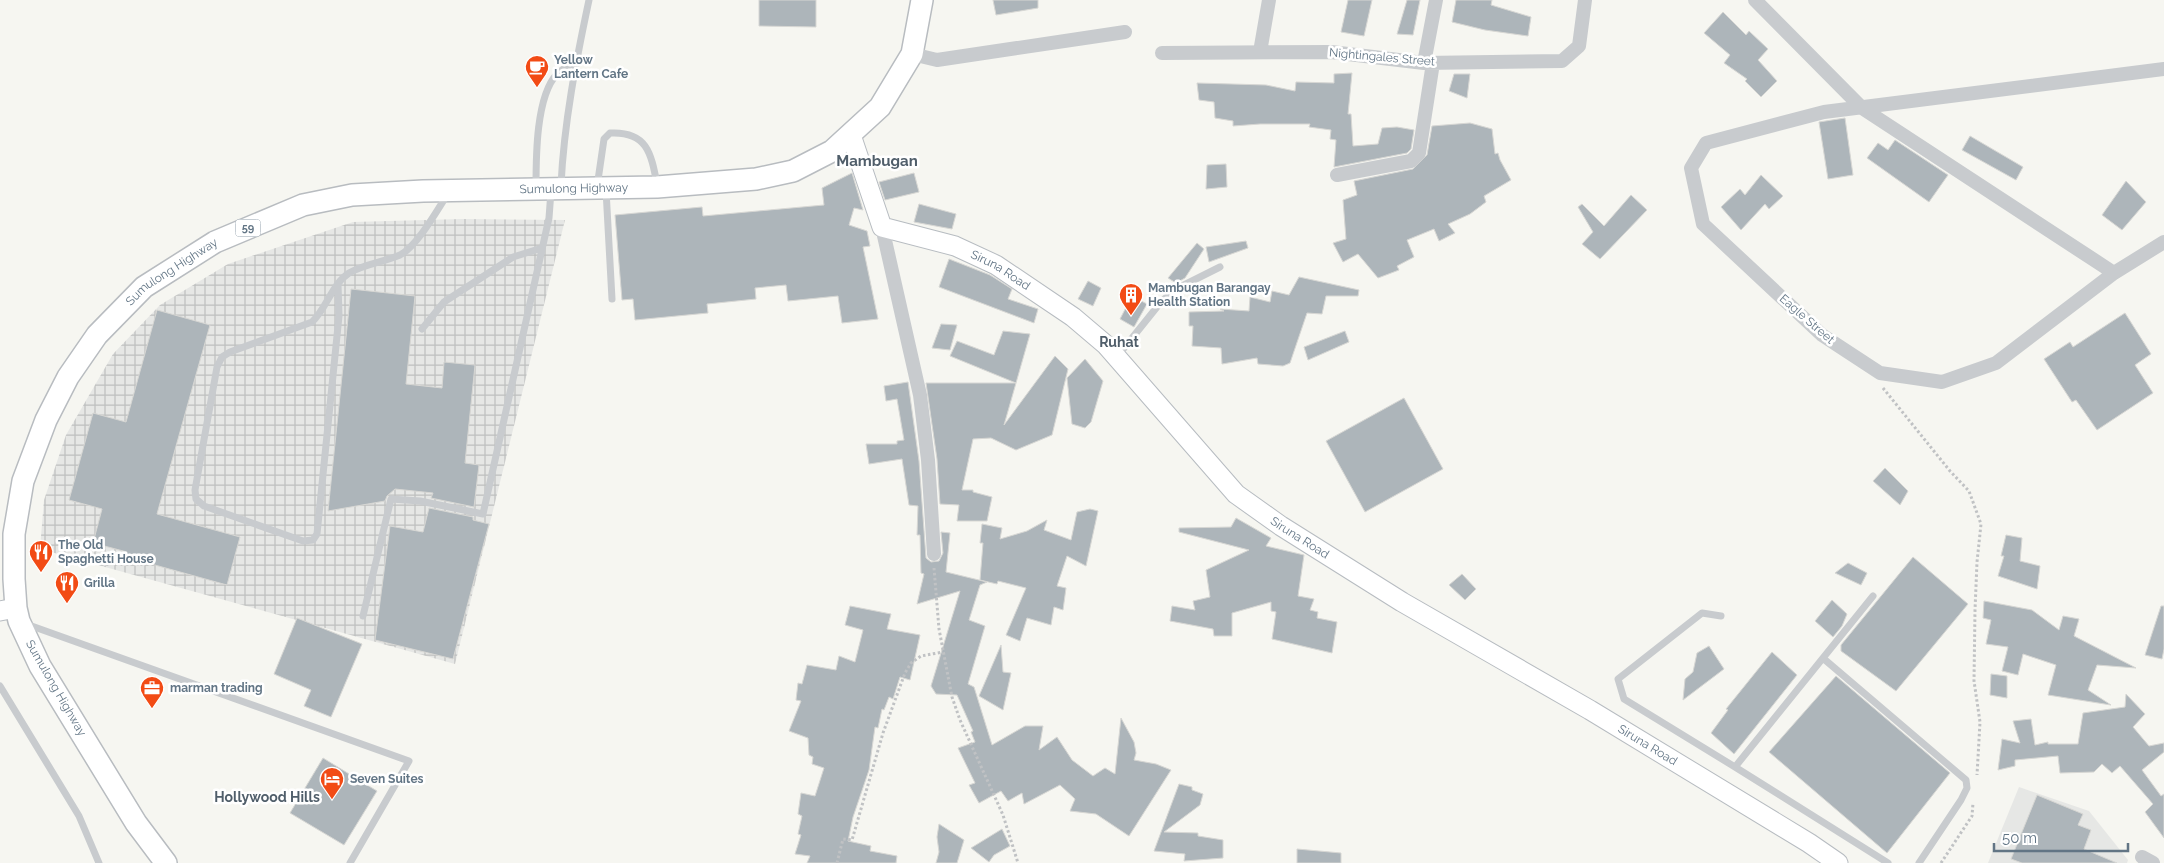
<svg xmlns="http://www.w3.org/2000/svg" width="2164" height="863" font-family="Raleway,sans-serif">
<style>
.built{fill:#e6e7e5}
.industrial{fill:url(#industrial-grid)}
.building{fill:#adb5ba;stroke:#d7d7d4}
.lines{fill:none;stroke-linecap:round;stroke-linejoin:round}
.secondary-casing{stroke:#b7bcc1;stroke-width:21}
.primary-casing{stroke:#b8bcc0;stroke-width:24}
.path{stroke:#c0c2c4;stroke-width:3;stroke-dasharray:2.5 2.5;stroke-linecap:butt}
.lane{stroke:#c8cbce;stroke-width:7}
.street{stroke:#c8cbce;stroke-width:14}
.secondary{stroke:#fff;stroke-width:19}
.primary{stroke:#fff;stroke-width:21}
.labels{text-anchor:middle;stroke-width:5;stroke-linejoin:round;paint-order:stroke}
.shield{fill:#fff;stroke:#919eaa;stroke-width:1}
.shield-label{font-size:11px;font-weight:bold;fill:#627585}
.street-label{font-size:12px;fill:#627585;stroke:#fff}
.poi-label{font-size:12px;font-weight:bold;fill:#627585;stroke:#fff;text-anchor:start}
.neighbourhood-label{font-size:14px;font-weight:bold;fill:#505e6a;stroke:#fff}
.quarter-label{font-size:15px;font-weight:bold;fill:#505e6a;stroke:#fff}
</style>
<defs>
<pattern id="industrial-grid" width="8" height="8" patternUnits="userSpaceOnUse" patternTransform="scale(1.25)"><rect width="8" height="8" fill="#e6e7e5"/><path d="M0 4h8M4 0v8" fill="none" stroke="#bec0bf"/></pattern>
</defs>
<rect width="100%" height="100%" fill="#f6f6f1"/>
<path class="built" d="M2019,787L2089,811L2128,860L2127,863H1988Z"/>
<path class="industrial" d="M462,219L565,220L455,664L40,549L44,500L66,435L113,354L160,305L228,264L353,222Z"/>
<path class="building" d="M759,0H816V27L759,26Z
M993,0H1038V8L996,15Z
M1348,0H1372L1364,36L1341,32Z
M1407,0H1420L1413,35L1397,34Z
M1456,0H1492L1491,5L1531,17L1528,36L1485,30L1452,22Z
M1723,12L1746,35L1749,31L1768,49L1758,60L1777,81L1761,97L1745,81L1747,79L1724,63L1730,55L1704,33Z
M1352,73L1348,114H1351L1353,146L1378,144L1382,128L1397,127L1414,130L1411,149L1407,153L1334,167L1336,140L1330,139L1331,130L1309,127L1310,124H1260L1233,126V121L1215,118L1214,102L1199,100L1197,83L1266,85L1295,91L1296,82L1334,83V74Z
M1454,74H1470L1467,98L1449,91Z
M1845,118L1853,175L1828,179L1819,122Z
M1470,123L1492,129L1495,154L1498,153L1500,160L1511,180L1484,196L1486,202L1470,214L1448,224L1455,233L1439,241L1434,229L1407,240L1414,257L1397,266L1399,270L1378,278L1358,254L1343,262L1333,243L1346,239L1343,200L1357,195L1354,181L1413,169L1427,155L1432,126Z
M1970,136L2023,167L2016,180L1962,150Z
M1895,140L1948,175L1929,202L1867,158L1878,143L1888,150Z
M1226,164L1227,187L1206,189L1207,165Z
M852,173L863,210L854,208L849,225L867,231L870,246L863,247L878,319L842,323L838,296L788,301L786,285L755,288L756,299L707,304L708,313L635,320L633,299L622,300L615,215L702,207L703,216L824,205L822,188Z
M914,173L919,192L885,200L879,182Z
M1761,175L1783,196L1769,209L1765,204L1741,230L1721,207L1740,189L1745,195Z
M2126,181L2146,202L2122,230L2102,215Z
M1631,195L1647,210L1600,259L1582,244L1593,232L1578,207L1582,204L1604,226Z
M919,204L956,214L952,229L914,222Z
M1246,241L1248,248L1209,262L1206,247Z
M1197,243L1204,249L1185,278L1176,283L1168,278Z
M949,259L990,275L1012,289L1008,299L1038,309L1034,323L939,287Z
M1299,277L1359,290L1358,296H1326L1322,314L1307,313L1290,363L1283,366L1258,364L1257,358L1222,364L1221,348L1192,346L1193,326H1189V312L1224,311L1220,309L1249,311L1250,297L1270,302L1272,291L1289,295Z
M1088,281L1101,288L1093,306L1078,299Z
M351,289L415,296L406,384L442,388L444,362L475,365L465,463L479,465L474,507L431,498L433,493L395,489L387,496L385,501L328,511Z
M1132,296L1147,304L1134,327L1120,319Z
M157,310L210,325L157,514L240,537L227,585L126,557L127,552L93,543L102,509L69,500L93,413L126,422Z
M2125,313L2151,354L2135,365L2153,393L2097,430L2076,400L2072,402L2044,359L2070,342L2073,347Z
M941,324L957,325L950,350L932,348Z
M1003,331L1030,334L1016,383L950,356L957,341L994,355Z
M1345,331L1349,342L1308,360L1304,347Z
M1055,356L1068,369L1052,435L1016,450L991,438L973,439L962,490H973V492L992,497L987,521H957L959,505L940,504L937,459L926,383H1016L1004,425Z
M1085,359L1103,381L1091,422L1085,428L1072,424L1067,378Z
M908,382L919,461L926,558L931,562L939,561L943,553L941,532L950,533L946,572L987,582L980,585L969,620L985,626L968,684L974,687L992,745L1025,726H1043L1039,750L1057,737L1072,760L1093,776L1105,768L1115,774L1121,718L1134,742L1136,753L1134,760L1156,764L1171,770L1129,836L1096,814L1070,811L1075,799L1060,785L1024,804L1022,793L1008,801L1001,791L979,803L969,785L975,783L958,748L975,742L971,732L973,731L957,695L936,694L931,686L960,591L917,604L924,574L921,573L920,535H917L918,506L909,505L902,459L869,464L866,444H897V441L904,440L897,399L886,401L884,386Z
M1404,398L1443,469L1365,512L1326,441Z
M1885,468L1908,491L1900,505L1873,481Z
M429,508L473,517V520L489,524L453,659L375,640L390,526L423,532Z
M1090,509L1098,511L1086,566L1067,556L1057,586L1066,588L1063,610L1054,607L1051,625L1027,618L1020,641L1006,635L1026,588L998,581L997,584L980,580L983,543H980L982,524L1002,528L1000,539L1027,531L1047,520L1044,530L1071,540L1077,512Z
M1236,518L1271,538L1266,546L1304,555L1298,596L1314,599L1310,610L1318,612L1317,618L1337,622L1332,653L1272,639L1276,612L1271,611V602L1232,613V636H1214L1213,629L1170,621L1172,606L1195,610L1193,601L1210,597L1206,570L1249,550L1179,532V528L1231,527Z
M2006,535L2022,538L2020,561L2040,566L2037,589L1998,576L2004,556H2001Z
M1913,557L1968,604L1896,691L1841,651V645Z
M1848,563L1867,573L1861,585L1835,573Z
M1462,574L1476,589L1465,600L1449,585Z
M1832,600L1847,614L1842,626L1833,637L1815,621Z
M1984,601L2032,610L2059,630L2063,616L2079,619L2074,636L2136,668L2097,665L2088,690L2111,705L2048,695L2056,665L2023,654L2018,675L2002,671L2008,647L1986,644L1991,620L1983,618Z
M850,606L891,614L887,629L920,635L910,680L900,677L893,699L889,697L884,710L882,709L878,728L875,727L869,770L853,817L848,841L871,846L870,851L897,856L896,863H807L810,856L795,854L801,835L798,834L802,816L798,814L801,793L815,796L824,768L812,764L813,757L809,755L808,738L789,731L801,701L796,700L798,683L802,684L807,665L836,670L839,656L855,662L863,630L845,625Z
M2161,606H2164V649L2162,659L2145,655Z
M297,618L362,644L331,717L304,706L311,690L274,674Z
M1001,645L1003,672L1011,673L1003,710L979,696Z
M1709,646L1724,669L1683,700L1685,679L1693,672L1697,653Z
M1772,652L1797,675L1734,754L1711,733L1728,710L1726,709Z
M1991,674L2007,676V698L1990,695Z
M1836,676L1950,773L1887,853L1769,752Z
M2126,694L2145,714L2133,727L2149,746L2164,743V752L2142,770L2161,796L2164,794V838L2145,812L2153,804L2120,766L2112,773L2102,764L2094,772L2060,773L2058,756L2015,760V766L1998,770L2002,739L2020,743L2013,721L2031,719L2035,745L2048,742V744H2078L2083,713L2125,707Z
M323,758L377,791L344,845L290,813Z
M1179,784L1192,787V790L1203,794L1200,805L1164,832L1198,833V836L1223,840V858L1184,861L1185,854L1154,851Z
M2037,795L2083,814L2078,825L2091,830L2084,849L2117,863H2022L2011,859Z
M939,824L964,840L957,863H936L939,852L937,837Z
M1002,829L1010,846L994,855L989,862L971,848Z
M1297,849L1341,853V863H1297Z"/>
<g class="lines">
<g class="secondary-casing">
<g id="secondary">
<path id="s1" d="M851,135L882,227L955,246L996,265L1073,317L1106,345L1236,494L1281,526L1402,602L1590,710L1809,843L1838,863"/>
<path d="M0,611L16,608"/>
</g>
</g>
<g class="primary-casing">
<g id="primary">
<path id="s2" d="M166,863L136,823L40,666L19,621L16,608L14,579V534L23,481L46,420L68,377L97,335L144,287L215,242L303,205L352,195L423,191L657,187L756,179L793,171L832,151L880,107L912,54L922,0"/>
</g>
</g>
<path class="path" d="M1883,388L1950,471L1969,491L1981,524L1977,562L1975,610L1974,681L1980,722L1977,775
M934,568L939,629L952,697L960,720L1003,815L1018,863
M837,863L843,839L852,840L883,733L905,673L911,663L921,656L943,652
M1941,863L1972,816L1973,803"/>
<path class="lane" d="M561,185C564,123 576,61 589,0
M536,187C536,157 536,96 557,74C562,69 570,65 576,61
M597,187L604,139L610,133C647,131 651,153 657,184
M606,190L612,299
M338,284L339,316L317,534L313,540L303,541L204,506L196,499L195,490L217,367L222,357L230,352L312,322C327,308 332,284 349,273C364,264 384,262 400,255C417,246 436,212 447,195
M422,329L444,302L513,257L542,248
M1120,353L1161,302L1176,289L1220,267
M1873,596L1735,767L1888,863
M363,616L391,499L420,501L483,514L549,218L551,191
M1721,616L1702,613L1618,679L1624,699L1735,767
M26,624L409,761L350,863
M1824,659L1966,780L1967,788L1961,800L1919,863
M0,686L79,816L99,863"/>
<path class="street" d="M1755,0L1862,108L2114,273
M1260,52L1269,0
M1162,53L1331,52L1424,63L1562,61L1579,46L1585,0
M912,54L937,60L1125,32
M1424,63L1436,0
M2164,69L1824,112L1706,143L1691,168L1703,224L1822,335L1880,373L1942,382L1996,363L2114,273L2164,242
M1337,175L1411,161L1419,153L1433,63
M882,227L920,395L928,460L934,554
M2142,857L2153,863"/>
<use href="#secondary" class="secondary"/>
<use href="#primary" class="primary"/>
</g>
<defs>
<g id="cafe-pin" transform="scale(1.25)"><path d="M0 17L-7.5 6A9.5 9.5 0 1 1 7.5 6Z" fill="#f24b15" stroke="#fff"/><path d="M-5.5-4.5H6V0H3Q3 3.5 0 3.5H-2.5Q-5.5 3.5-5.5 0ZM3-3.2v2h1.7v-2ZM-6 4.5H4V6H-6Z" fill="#fff"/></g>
<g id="building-pin" transform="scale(1.25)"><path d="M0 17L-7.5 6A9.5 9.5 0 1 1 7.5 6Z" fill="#f24b15" stroke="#fff"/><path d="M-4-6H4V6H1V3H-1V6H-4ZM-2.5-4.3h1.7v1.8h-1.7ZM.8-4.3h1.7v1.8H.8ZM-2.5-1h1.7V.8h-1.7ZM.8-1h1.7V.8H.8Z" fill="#fff"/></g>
<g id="restaurant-pin" transform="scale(1.25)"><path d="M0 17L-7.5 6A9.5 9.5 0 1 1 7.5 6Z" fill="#f24b15" stroke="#fff"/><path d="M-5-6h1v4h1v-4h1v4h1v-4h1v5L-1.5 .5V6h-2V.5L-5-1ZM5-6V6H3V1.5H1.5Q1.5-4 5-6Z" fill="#fff"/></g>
<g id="office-pin" transform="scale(1.25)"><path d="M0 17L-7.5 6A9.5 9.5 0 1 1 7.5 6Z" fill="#f24b15" stroke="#fff"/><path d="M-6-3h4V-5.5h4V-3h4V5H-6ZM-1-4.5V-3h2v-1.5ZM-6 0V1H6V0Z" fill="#fff"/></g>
<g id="hotel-pin" transform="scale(1.25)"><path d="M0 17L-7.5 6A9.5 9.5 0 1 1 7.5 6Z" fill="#f24b15" stroke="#fff"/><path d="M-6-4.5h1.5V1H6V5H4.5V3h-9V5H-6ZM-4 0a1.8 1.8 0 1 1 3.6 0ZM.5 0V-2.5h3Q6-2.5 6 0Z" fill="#fff"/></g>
</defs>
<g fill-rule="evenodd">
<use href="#cafe-pin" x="537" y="67"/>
<use href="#building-pin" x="1131" y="295"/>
<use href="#restaurant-pin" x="41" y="552"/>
<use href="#restaurant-pin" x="67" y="583"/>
<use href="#office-pin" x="152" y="688"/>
<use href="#hotel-pin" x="332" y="779"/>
</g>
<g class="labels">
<rect class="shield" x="235.5" y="219.5" width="25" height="17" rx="4"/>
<g class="shield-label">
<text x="248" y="232">59</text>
</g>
<g class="street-label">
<text transform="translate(1382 57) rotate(5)" y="4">Nightingales Street</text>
<text dy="4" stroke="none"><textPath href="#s2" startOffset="1108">Sumulong Highway</textPath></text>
<text dy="4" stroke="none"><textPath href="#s1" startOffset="224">Siruna Road</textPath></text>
<text dy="4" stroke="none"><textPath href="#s2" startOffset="688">Sumulong Highway</textPath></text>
<text transform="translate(1807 319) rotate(41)" y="4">Eagle Street</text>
<text dy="4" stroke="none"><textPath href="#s1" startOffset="629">Siruna Road</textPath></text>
<text transform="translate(56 688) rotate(60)" y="4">Sumulong Highway</text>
<text dy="4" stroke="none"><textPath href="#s1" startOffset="1034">Siruna Road</textPath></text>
</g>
<g class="poi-label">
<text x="554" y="64">Yellow<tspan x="554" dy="14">Lantern Cafe</tspan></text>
<text x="1148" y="292">Mambugan Barangay<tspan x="1148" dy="14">Health Station</tspan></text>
<text x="58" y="549">The Old<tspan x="58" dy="14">Spaghetti House</tspan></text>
<text x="84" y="587">Grilla</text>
<text x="170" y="692">marman trading</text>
<text x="350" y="783">Seven Suites</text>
</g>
<g class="neighbourhood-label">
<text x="1119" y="347">Ruhat</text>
<text x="267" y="802">Hollywood Hills</text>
</g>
<g class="quarter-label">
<text x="877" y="166">Mambugan</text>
</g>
</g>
<path d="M1994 843v8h134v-8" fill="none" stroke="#627585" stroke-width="2.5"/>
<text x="2002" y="843" font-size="15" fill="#627585" stroke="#ffffff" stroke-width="4" paint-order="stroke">50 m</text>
</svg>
